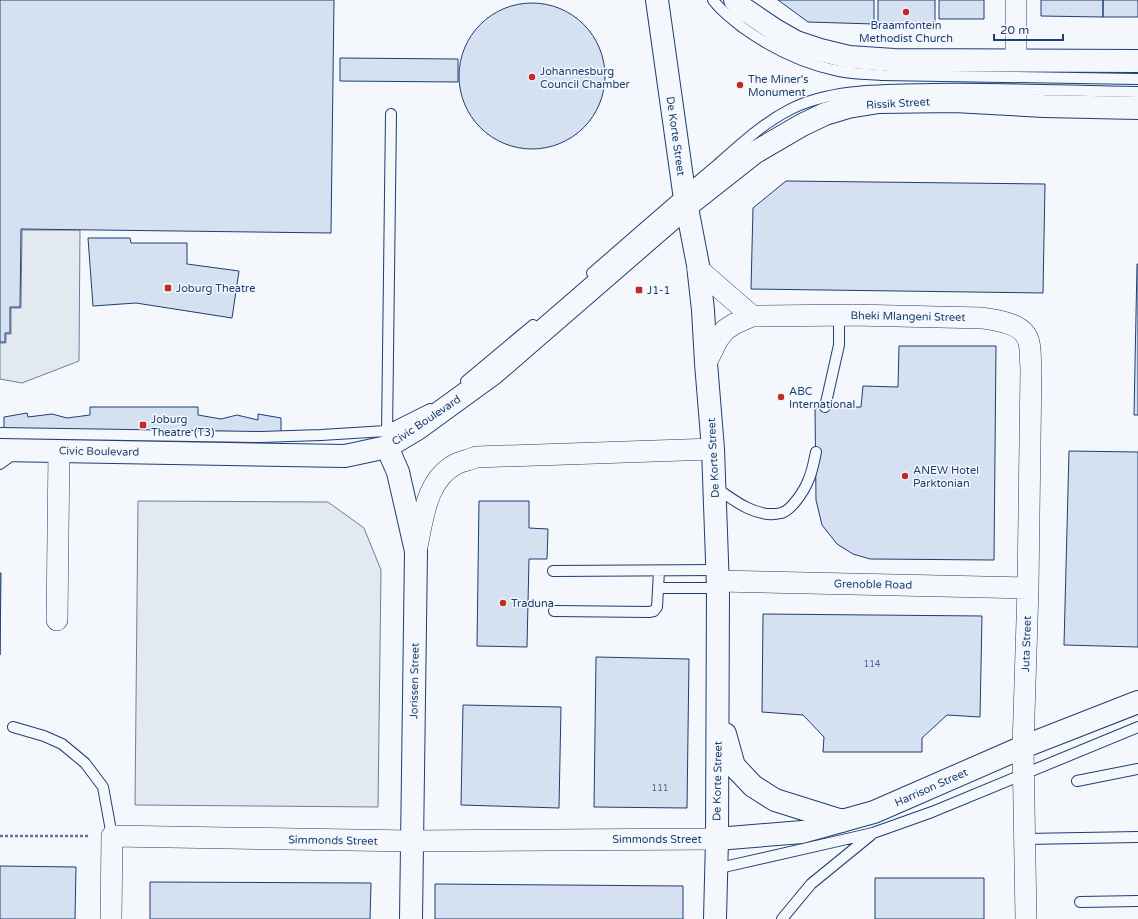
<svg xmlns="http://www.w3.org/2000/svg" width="1138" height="919" font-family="'Varela Round',sans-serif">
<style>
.green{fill:#e3e9f0;stroke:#687fa3}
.building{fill:#d5e0f0;stroke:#1d3f73}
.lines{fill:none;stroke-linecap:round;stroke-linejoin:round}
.lane-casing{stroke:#1d3f73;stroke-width:12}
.street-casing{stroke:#1d3f73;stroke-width:22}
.secondary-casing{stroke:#1d3f73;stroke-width:24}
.primary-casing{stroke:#1d3f73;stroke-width:24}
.path{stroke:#5e769c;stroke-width:2.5;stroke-dasharray:3 2;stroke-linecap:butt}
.lane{stroke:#f4f7fb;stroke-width:10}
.street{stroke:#f4f7fb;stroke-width:21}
.secondary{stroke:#f4f7fb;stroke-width:22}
.primary{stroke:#f4f7fb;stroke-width:22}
.poi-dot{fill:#c62828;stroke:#f4f7fb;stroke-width:1.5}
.labels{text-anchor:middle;stroke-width:3;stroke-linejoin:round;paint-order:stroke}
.number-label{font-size:9px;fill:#4b6792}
.poi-label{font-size:11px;fill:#1d3f73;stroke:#f4f7fb;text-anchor:start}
.street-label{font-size:11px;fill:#1d3f73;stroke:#f4f7fb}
</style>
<rect width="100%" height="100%" fill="#f4f7fb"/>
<path class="green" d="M22,230H80L79,361L22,383L0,379V343H6V334H11V308H21Z
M138,501L328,502L364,528L381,570L378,807L135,805Z"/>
<path class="building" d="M0,0H334L331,233L21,229L20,307H10V333H5V342H0Z
M778,0H874V24L808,22Z
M878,0H935V24H878Z
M939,0H984V19H939Z
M1041,0H1103V17L1041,16Z
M1103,0H1138V17H1103Z
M459 76a73 73 0 1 1 146 0a73 73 0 1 1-146 0Z
M340,58L458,59V82L340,81Z
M786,181L1045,184L1043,293L751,289L753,208Z
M88,238H130L131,243H187V264L239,271L232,318L136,303L93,306Z
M1137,264H1138V415H1134Z
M899,346H996L994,560L870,559L853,554L837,544L822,525L816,500L815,408L861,407L863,386L898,387Z
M90,407H198V415L221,419L237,415L258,420V414L281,418V432L4,429V417L27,413L28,417L52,414L67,418L90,415Z
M1069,451L1138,452V647L1064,645Z
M479,501H529V528L548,529L547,559H529L527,647L477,646Z
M0,573H1L0,655Z
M763,614L982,616L980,717L947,715L922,738V752H823L824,737L803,715L762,712Z
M596,657L689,659L687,808L594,807Z
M463,705L561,707L559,808L461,805Z
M0,866L76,867L75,919H0Z
M875,878H984V919H875Z
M150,882L371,883L370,919H150Z
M435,884L683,886V919H435Z"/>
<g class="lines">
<g class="lane-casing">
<path id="lane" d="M713,0C721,11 731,18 742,27C771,48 804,64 839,71C853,74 868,74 882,75L1138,79
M592,273C634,237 675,200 717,165C740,145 762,124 789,110C831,88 887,90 933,89C1002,88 1070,91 1138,92
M466,381L533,325
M825,407L839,345V315
M0,433L261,437L321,435L386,431L430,409
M387,435L391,114
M0,464L15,453
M715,487C733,500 757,519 781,513C791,511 804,491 808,481C812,473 814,461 816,452
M553,571L717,570
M658,588H718
M554,611L649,612L654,611L657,607L659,571
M13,727L44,736L62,744L85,763L103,787L112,836
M1077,781L1138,769
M1025,839L1138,837
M715,869L873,833L932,812L1138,727
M1080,902L1138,901
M782,919L811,884L871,835"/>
</g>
<g class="street-casing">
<path id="street" d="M1016,60V0
M698,269L752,316
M706,363L718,339L725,330L734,324L752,316L853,315L983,318C999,321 1025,323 1029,343C1031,351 1030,360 1031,368L1028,588L1023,747L1026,919
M416,551C423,521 425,480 456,464C462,461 470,460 476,457L713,449
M718,581L1028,588
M57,620L59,451
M111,919L112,836L411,841L717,839"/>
</g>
<g class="secondary-casing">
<path id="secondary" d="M387,447L398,472L416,551L411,919
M715,919L717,839"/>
</g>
<g class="primary-casing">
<path id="primary" d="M657,0L684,192L698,265L703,310L706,363L713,449L718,588L717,839L802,832L874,812L1023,747L1138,702
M735,0L741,7L775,30L796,42L820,50L849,57L894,60L1138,61
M0,450L345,456L387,447L417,429L494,373L688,205L754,153L802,125L825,114L848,107L879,102L954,101L1044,106L1138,108
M725,734L734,766L753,786L775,800L842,821"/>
</g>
<path class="path" d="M0,836H89"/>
<use href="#lane" class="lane"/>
<use href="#street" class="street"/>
<use href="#secondary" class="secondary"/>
<use href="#primary" class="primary"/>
</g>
<g class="poi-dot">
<circle cx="906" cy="12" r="4"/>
<circle cx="532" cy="77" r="4"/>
<circle cx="740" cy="85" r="4"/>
<rect x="164" y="284" width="8" height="8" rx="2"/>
<rect x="635" y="286" width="8" height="8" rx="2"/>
<circle cx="781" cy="397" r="4"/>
<rect x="139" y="421" width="8" height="8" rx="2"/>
<circle cx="905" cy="476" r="4"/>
<circle cx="503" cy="603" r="4"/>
</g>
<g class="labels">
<g class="number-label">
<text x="872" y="667">114</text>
<text x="660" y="791">111</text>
</g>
<g class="poi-label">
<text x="906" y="29" text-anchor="middle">Braamfontein<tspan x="906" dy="13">Methodist Church</tspan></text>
<text x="540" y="75">Johannesburg<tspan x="540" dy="13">Council Chamber</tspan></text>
<text x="748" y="83">The Miner's<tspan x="748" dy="13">Monument</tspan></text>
<text x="176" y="292">Joburg Theatre</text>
<text x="647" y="294">J1-1</text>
<text x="789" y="395">ABC<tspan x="789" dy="13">International</tspan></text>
<text x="151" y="423">Joburg<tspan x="151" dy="13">Theatre (T3)</tspan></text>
<text x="913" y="474">ANEW Hotel<tspan x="913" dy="13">Parktonian</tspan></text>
<text x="511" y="607">Traduna</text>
</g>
<g class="street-label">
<text transform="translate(898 103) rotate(-3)" y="4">Rissik Street</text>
<text transform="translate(676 136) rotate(82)" y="4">De Korte Street</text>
<text transform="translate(908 316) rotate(1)" y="4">Bheki Mlangeni Street</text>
<text transform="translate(426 420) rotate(-34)" y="4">Civic Boulevard</text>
<text transform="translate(99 451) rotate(1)" y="4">Civic Boulevard</text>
<text transform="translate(713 458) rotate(-93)" y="4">De Korte Street</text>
<text transform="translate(873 584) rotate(1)" y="4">Grenoble Road</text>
<text transform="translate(1026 644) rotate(-88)" y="4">Juta Street</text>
<text transform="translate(414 681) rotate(-89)" y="4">Jorissen Street</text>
<text transform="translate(717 781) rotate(-89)" y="4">De Korte Street</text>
<text transform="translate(931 787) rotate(-24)" y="4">Harrison Street</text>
<text x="657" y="843">Simmonds Street</text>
<text transform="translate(333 840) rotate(1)" y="4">Simmonds Street</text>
</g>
</g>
<path d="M994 34v6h69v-6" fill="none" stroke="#1d3f73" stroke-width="2"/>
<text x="1000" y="34" font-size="12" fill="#1d3f73" stroke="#f4f7fb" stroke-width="3" paint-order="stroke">20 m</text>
</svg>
